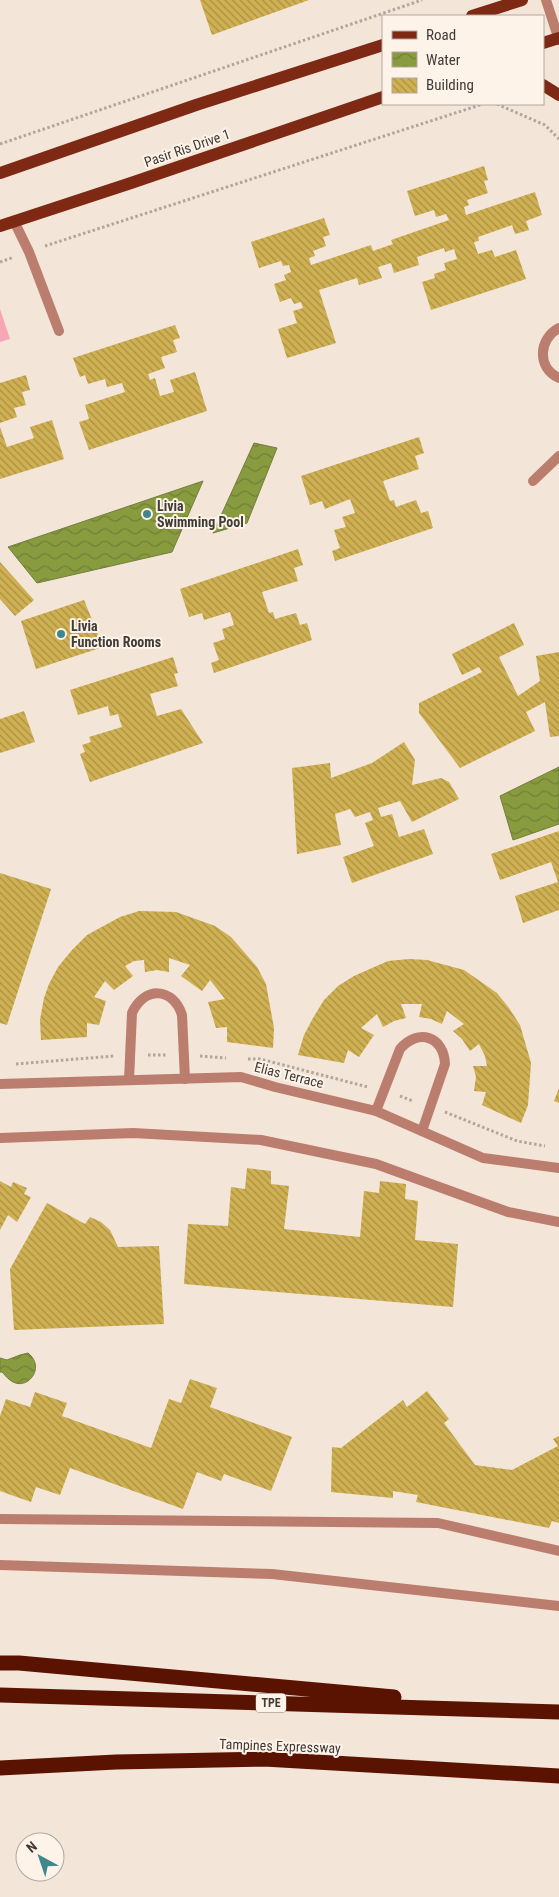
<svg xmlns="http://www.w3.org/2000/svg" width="559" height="1897" font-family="'Roboto Condensed',sans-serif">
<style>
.green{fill:#f5a7b5}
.water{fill:url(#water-waves);stroke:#737e3c}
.building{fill:url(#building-back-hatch)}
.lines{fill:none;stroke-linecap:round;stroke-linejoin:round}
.path{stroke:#b1a69c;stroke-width:3;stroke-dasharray:2.5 2.5;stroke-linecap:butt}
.service{stroke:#bb7e6e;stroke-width:10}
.minor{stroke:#bb7e6e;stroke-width:10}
.primary{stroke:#7d2913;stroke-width:12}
.motorway{stroke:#5b1301;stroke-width:15}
.poi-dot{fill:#3f878d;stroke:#fef3e9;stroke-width:2}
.labels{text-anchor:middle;stroke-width:4;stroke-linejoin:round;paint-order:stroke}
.shield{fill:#fef3e9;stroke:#79726c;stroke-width:1}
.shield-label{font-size:12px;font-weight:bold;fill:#403b36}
.street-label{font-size:14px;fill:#403b36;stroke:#fef3e9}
.poi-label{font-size:14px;font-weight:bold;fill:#403b36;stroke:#fef3e9;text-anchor:start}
</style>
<defs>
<pattern id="water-waves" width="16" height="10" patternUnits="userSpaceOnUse" patternTransform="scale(1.25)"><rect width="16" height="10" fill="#899b3f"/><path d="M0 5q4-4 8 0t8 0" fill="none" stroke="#718036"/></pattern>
<pattern id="building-back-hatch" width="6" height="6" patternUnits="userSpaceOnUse" patternTransform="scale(1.25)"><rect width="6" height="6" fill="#cfb052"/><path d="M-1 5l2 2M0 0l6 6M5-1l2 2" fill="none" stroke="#a99045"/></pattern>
</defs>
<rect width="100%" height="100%" fill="#f3e5d8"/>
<path class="green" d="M0,309L10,339L0,342Z"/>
<path class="water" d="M254,443L277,448L247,523L213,533Z
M203,481L172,552L37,583L8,547Z
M559,767V824L513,840L500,796Z
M28,1353C47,1368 26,1393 10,1380C7,1378 4,1374 2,1372H0V1358L7,1360L20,1355Z"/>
<path class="building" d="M200,0H309L212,35Z
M484,166L488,180L484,181L488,193L467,200L469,205L464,207L466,215L535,192L542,215L526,221L529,230L515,234L512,225L478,237L479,241L474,242L478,254L492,250L495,257L516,250L526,279L431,310L422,282L435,278L434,274L446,270L444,263L457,259L454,249L445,252L444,248L417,257L419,265L394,273L391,263L378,267L382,278L359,285L357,278L319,290L336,343L287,358L278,329L297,323L293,311L303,308L301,302L294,304L291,298L280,302L274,284L286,280L284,275L291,272L289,265L283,266L281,261L259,268L251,242L324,218L330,235L323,237L326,246L313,251L315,256L309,258L311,265L371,245L373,251L393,244L391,240L449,220L446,214L436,217L434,210L415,216L407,191Z
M175,325L180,338L173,340L177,352L161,357L165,368L148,374L150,380L155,378L160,396L174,392L170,380L195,372L207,411L89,450L79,422L89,419L85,405L125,392L122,383L107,387L105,379L88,384L85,375L80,377L73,358Z
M26,375L30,390L22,392L26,405L14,408L17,417L0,423V383Z
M52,420L64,459L0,479V427L7,447L34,438L30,427Z
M419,437L424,453L415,456L419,469L383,481L390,501L394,500L396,507L416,500L421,513L428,511L433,528L335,561L332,551L340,548L334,530L346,527L342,517L355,513L350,499L325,509L322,501L310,505L301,476Z
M298,549L303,565L294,568L298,581L262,592L269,613L273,612L275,619L296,613L300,625L307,623L312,640L214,673L211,663L219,660L213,643L225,639L222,629L234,625L230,612L204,620L202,613L189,617L180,589Z
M0,562L34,600L15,616L0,599Z
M84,600L103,647L36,669L21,621Z
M514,623L524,645L499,657L518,696L540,681L536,656L559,652V736L550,737L545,702L526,712L535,731L460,768L419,713V703L482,672L479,667L462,675L452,654Z
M173,657L178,673L174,674L178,686L150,694L157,716L181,709L203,743L90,782L80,754L85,752L82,745L91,742L89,737L122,727L118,714L110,716L108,706L78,715L70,690Z
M24,711L35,742L0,753V719Z
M404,742L415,760L412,785L441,778L449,782L459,799L412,822L400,801L378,808L381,817L392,814L399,837L424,829L433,854L352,883L343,857L374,846L365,823L373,820L370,812L355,817L350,809L335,814L341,845L297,854L292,768L330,763L331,778L372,763Z
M559,831V910L523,923L515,896L558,882L551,862L500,880L491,854Z
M0,873L51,889L7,1025L0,1023Z
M139,911L176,912L215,926L231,937L257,967L266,984L274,1028L273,1048L227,1042V1027L216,1028L208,1002L225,999L210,980L202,991L181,976L190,965L169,958V972L157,970L145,972L144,960L134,961L125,966L133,976L114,990L105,981L94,997L106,1001L99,1025L87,1023V1037L41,1040L40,1020L44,998L49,984L58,967L72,950L87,935L120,917Z
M409,959L427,960L464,970L497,993L509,1008L520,1025L531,1063L528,1105L521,1123L482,1105L486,1092L474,1091L476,1077L473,1066H487L485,1056L479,1044L470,1051L462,1039L453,1031L464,1024L447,1011L442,1024L431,1019L419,1017L422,1004H401L406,1018L394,1021L383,1027L377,1014L361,1028L374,1035L359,1057L348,1050L344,1063L298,1055L304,1035L313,1018L324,1000L338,986L354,976L372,968L388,961Z
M559,1088V1103L554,1101Z
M247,1168L271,1171V1184L289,1186L284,1229L360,1237L364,1191L379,1193L380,1181L406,1184L405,1199L418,1201L415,1240L458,1244L453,1307L184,1284L188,1224L228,1226L231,1187L245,1189Z
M0,1181L11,1187L13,1182L27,1188L24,1194L31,1197L17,1222L8,1215L0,1230Z
M47,1203L85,1224L90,1217L101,1222L110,1230L118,1247L159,1246L164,1324L14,1330L10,1269Z
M190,1379L217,1388L210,1407L292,1437L271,1491L224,1474L221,1481L197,1472L183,1509L70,1468L60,1495L36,1487L31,1502L0,1491V1416L6,1399L30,1407L35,1392L67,1403L62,1416L151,1448L169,1399L181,1403Z
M427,1391L449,1419L444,1423L475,1465L512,1470L558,1446L553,1439L559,1436V1523L552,1521L549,1528L416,1502L418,1495L393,1491V1498L331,1492L332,1447L341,1448L403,1400L407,1407Z"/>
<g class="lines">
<path class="path" d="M497,104L545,125L559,139
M0,144L422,0
M45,246L483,104
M0,262L14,257
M148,1055H167
M200,1056L226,1058
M248,1059H260L368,1087
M16,1064L114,1056
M400,1096L413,1101
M445,1112L517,1141L545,1146"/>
<path class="service" d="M14,221L29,252L59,331
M559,328C538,339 537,368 559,378
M533,481L559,456
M129,1080L132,1013C144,986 173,987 182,1015L185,1079
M376,1111L400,1049C418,1028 444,1036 445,1064L422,1131
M0,1138L133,1133L261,1140L376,1164L508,1212L559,1222
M0,1519L438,1523L559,1551
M0,1565L272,1574L559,1606"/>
<path class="minor" d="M546,0L559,40
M0,1084L241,1077L275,1087L376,1111L483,1158L559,1168"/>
<path class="primary" d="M472,16L522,0
M543,43L559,38
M543,85L559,95
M0,173L196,105L383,45
M0,226L131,183L383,97"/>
<path class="motorway" d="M0,1663H19L394,1697
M0,1695L559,1712
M0,1768L116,1762L264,1759L559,1776"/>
</g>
<g class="poi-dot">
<circle cx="147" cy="514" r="5"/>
<circle cx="61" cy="634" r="5"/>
</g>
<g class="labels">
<rect class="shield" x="256" y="1693.5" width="30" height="19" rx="4"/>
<g class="shield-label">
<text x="271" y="1707">TPE</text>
</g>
<g class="street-label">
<text transform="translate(187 148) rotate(-19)" y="5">Pasir Ris Drive 1</text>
<text transform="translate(289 1075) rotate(14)" y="5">Elias Terrace</text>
<text transform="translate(280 1746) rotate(2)" y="5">Tampines Expressway</text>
</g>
<g class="poi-label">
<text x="157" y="511">Livia<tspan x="157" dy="16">Swimming Pool</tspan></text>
<text x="71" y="631">Livia<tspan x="71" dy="16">Function Rooms</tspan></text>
</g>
</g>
<rect x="382" y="15" width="162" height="90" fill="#fef3e9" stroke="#b2a9a1"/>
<rect x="392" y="31" width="25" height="8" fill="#7d2913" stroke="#b2a9a1"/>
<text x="426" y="40" font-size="15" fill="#403b36">Road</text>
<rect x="392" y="52" width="25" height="15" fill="url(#water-waves)" stroke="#b2a9a1"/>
<text x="426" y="65" font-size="15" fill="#403b36">Water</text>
<rect x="392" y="78" width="25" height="15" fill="url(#building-back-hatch)" stroke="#b2a9a1"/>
<text x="426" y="90" font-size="15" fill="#403b36">Building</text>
<g transform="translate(40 1857) rotate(320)"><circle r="24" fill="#fef3e9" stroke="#b2a9a1"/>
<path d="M0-4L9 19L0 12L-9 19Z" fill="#3f878d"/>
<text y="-8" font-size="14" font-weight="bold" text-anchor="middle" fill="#403b36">N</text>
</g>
</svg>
